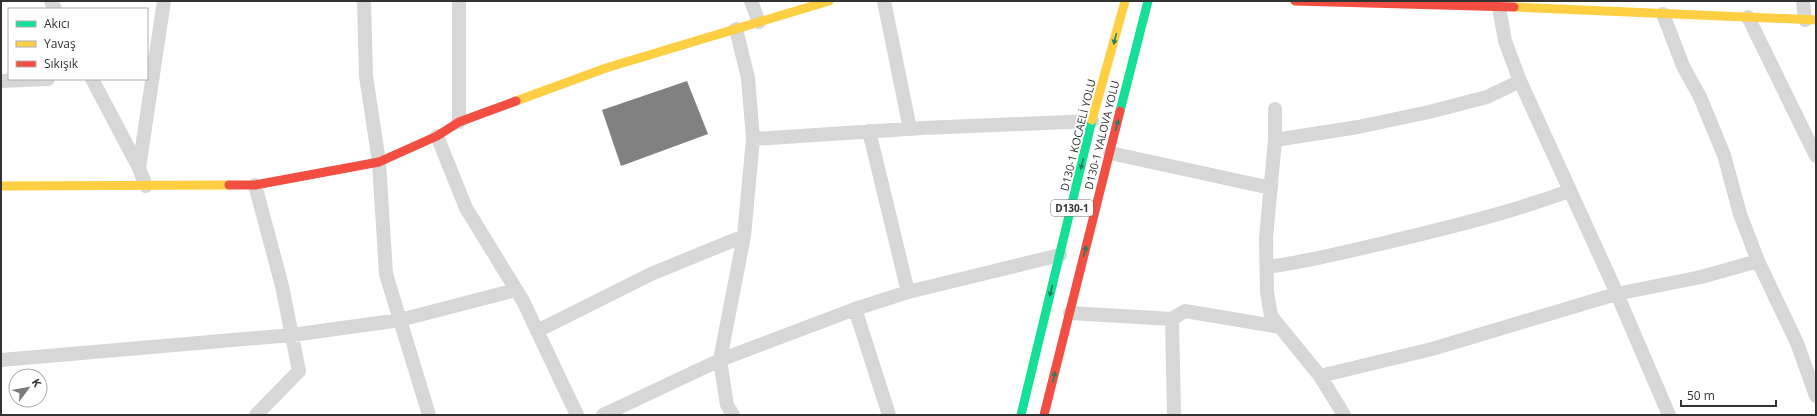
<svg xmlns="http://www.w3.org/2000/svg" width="1817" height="416" font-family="'Open Sans',sans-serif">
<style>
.building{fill:#818181}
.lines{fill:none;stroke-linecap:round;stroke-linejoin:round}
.street{stroke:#d7d7d7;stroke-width:14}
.fast{stroke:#16e098;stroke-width:9}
.slow{stroke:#ffcf43;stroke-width:9}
.jam{stroke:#f24e42;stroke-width:9}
.oneway{fill:#268160}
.labels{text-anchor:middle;stroke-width:4;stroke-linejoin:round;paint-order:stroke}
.shield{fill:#fff;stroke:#707070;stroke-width:1}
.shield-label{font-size:10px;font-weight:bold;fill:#333}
.street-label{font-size:11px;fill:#333;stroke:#fff}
</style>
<rect width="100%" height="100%" fill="#fff"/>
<path class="building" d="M687,81L708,134L621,166L602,110Z"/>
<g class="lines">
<path class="street" d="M51,1L55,9
M364,1L366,76L379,162L386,274L429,415
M459,1V122
M751,1L759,22
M884,1L910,129
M1803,1L1805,20
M1499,7L1505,41L1520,81L1614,287L1669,415
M1663,14L1683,66L1700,97L1724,155L1740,214L1758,261L1797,343L1816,396
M1748,17L1816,156
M92,79L139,168
M1,81L48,79
M1275,109V140L1266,238L1267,292L1271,316L1320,376L1344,415
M869,131L908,292
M437,136L466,208L523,301L577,415
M753,139L923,128L1092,121
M1275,140L1358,127L1429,112L1487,97L1520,81
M1110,153L1271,188
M255,185L282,286L299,371L256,415
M146,186L139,168L164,1
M1267,267C1307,262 1345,252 1384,243C1447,228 1509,213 1569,191
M855,309L889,415
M1070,313L1172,319
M537,331L651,274L744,236
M1,360L292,335L400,320L516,290
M1320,376L1432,349L1616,294L1701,277L1758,261
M603,415L720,360L855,309L908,292L1060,255
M733,415L727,405L720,360L744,236L753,139L748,78L736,29
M1174,415L1172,319L1185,311L1280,327"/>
<path class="fast" d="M1120,111L1148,1
M1021,415L1092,120"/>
<path class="slow" d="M1514,7L1816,20
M516,101L606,68L829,1
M1092,120L1125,1
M1,186L229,185"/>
<path class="jam" d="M1295,1L1514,7
M229,185H255L379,162L437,136L459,122L516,101
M1044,415L1120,111"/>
</g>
<defs><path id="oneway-solid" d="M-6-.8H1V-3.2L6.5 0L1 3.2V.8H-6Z"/></defs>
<g class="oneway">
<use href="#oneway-solid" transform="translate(1115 39) rotate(104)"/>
<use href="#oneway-solid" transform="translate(1117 125) rotate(-76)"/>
<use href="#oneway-solid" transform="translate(1082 164) rotate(103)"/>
<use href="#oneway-solid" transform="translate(1085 251) rotate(-76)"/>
<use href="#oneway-solid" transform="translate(1051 291) rotate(104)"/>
<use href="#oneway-solid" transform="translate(1054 377) rotate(-76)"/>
</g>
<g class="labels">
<rect class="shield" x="1051" y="200" width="42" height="16" rx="3"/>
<g class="shield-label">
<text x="1072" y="212">D130-1</text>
</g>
<g class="street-label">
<text transform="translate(1078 135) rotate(-76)" y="4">D130-1 KOCAELİ YOLU</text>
<text transform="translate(1102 135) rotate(-76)" y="4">D130-1 YALOVA YOLU</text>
</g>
</g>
<rect width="1817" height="416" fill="none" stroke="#333333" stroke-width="4"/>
<rect x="8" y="8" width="140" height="72" fill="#ffffff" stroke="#adadad"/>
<rect x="16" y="21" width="20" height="6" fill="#16e098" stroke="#adadad"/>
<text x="44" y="28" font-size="12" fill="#333333">Akıcı</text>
<rect x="16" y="41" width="20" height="6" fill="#ffcf43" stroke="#adadad"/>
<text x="44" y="48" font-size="12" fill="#333333">Yavaş</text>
<rect x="16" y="61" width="20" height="6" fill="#f24e42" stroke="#adadad"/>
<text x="44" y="68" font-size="12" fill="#333333">Sıkışık</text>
<g transform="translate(28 388) rotate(58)"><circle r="19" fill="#ffffff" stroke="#adadad"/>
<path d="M0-3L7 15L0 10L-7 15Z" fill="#7a7a7a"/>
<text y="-6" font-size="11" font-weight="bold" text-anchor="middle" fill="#333333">K</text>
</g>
<path d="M1681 400v6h95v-6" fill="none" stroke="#333333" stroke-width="2"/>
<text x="1687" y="400" font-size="12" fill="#333333" stroke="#ffffff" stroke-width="3" paint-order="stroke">50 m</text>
</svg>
